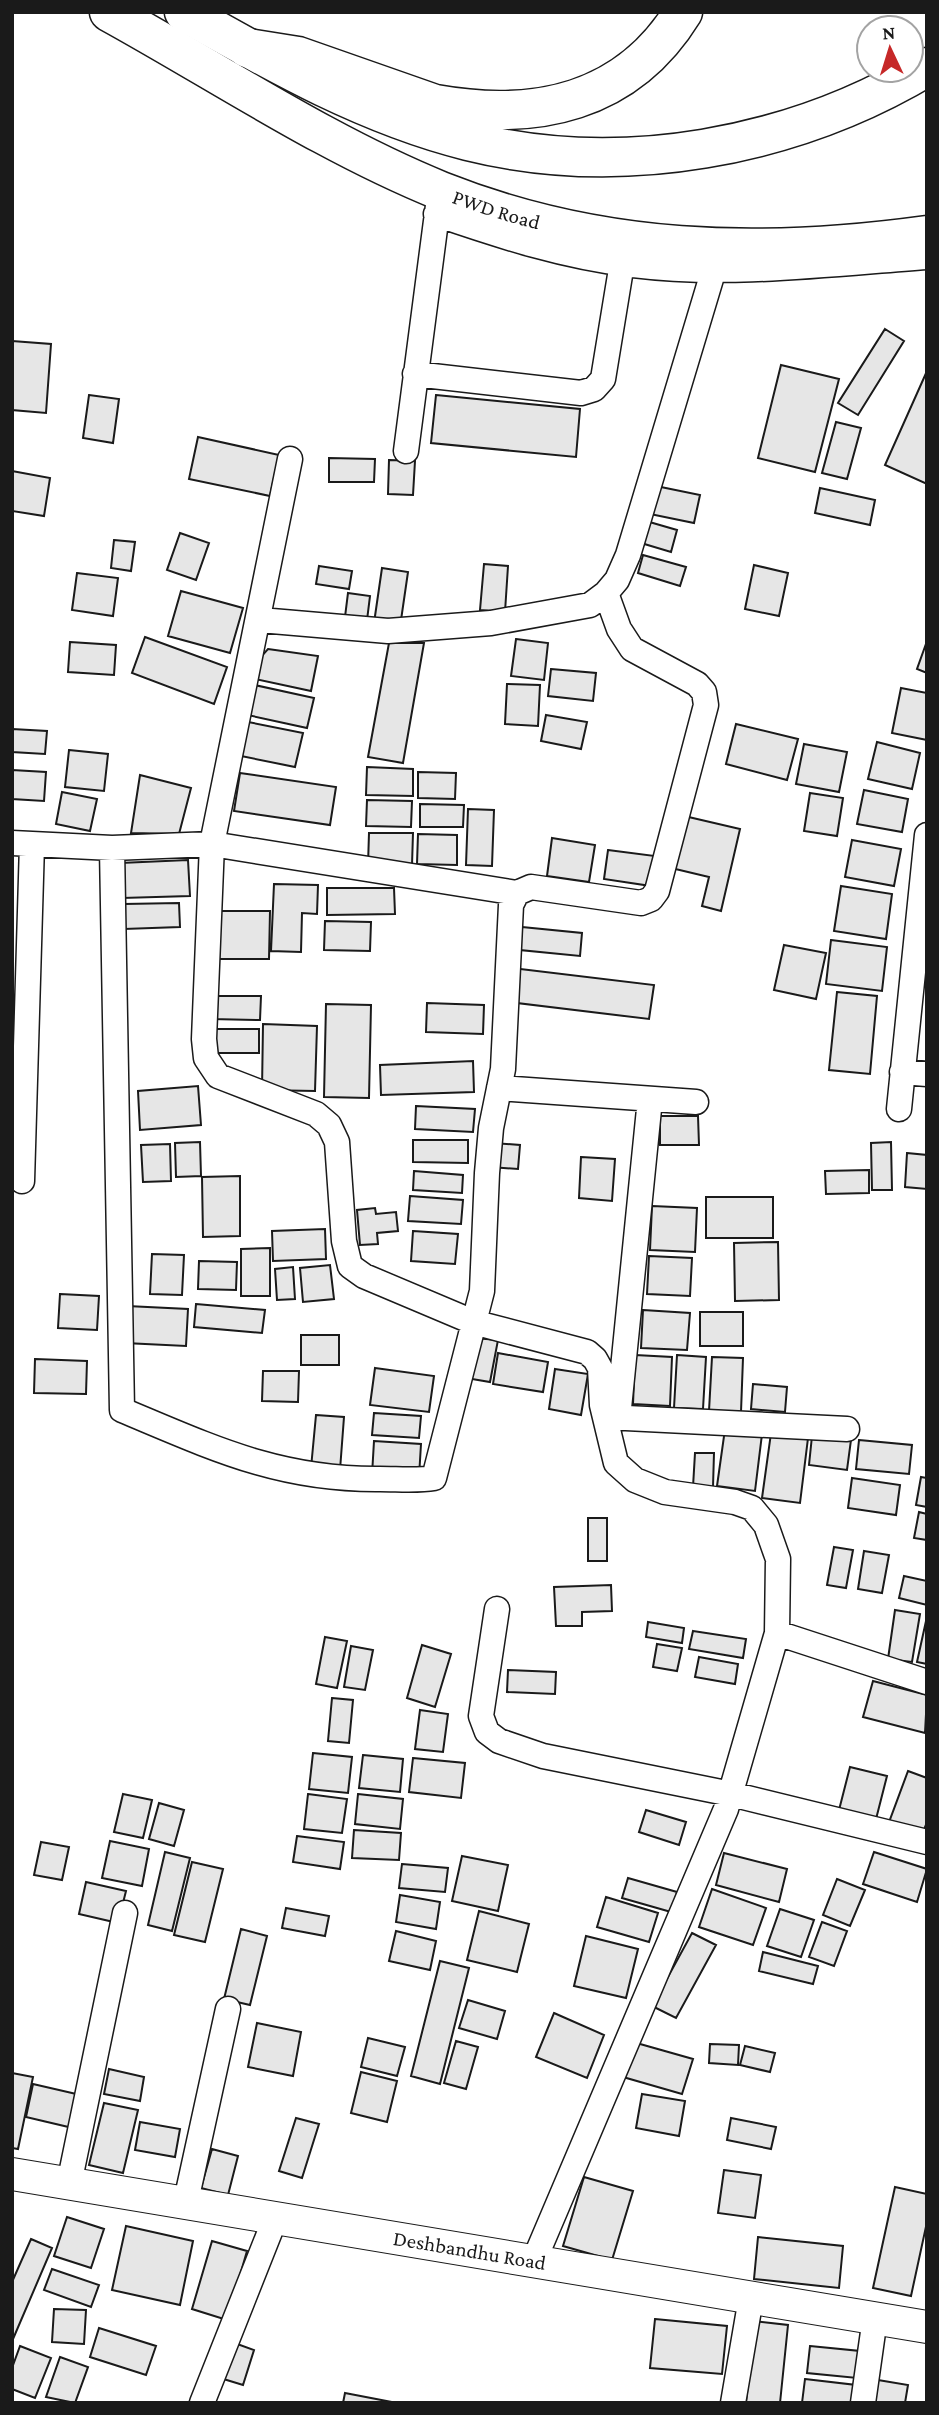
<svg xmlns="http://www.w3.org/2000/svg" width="939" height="2415" font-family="'Crimson Pro',serif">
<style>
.building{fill:#e6e6e6;stroke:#1a1a1a;stroke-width:2}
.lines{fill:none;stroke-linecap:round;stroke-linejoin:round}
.minor-casing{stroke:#1a1a1a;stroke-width:27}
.tertiary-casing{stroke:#1a1a1a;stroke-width:34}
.primary-casing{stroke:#1a1a1a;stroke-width:41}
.motorway-casing{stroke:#1a1a1a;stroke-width:41}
.minor{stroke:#fff;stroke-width:24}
.tertiary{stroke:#fff;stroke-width:32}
.primary{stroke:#fff;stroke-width:38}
.motorway{stroke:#fff;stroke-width:38}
.labels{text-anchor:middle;stroke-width:5;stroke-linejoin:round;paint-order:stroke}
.street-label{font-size:21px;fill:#1a1a1a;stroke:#fff}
</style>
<rect width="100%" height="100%" fill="#fff"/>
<path class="building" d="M885,329L904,341L858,415L838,403Z
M12,341L51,344L46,413L12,410Z
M781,365L839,379L815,472L758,458Z
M927,371V484L885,465Z
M89,395L119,399L113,443L83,438Z
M436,395L580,409L576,457L431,443Z
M836,422L861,428L847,479L822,473Z
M198,437L279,455L270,496L189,479Z
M329,458L375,459L374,482H329Z
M389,460L415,461L413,495L388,494Z
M12,471L50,478L44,516L12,511Z
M656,486L700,495L694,523L650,514Z
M820,488L875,500L870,525L815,513Z
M646,521L677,530L671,552L641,543Z
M180,533L209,543L196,580L167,570Z
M114,540L135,542L131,571L111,568Z
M643,555L686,567L680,586L638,573Z
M484,564L508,566L505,612L480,610Z
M754,565L788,573L779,616L745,609Z
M319,566L352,571L349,589L316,584Z
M382,568L408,572L400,627L374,623Z
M77,573L118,578L113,616L72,610Z
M181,591L243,608L230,653L168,636Z
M348,593L370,596L366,628L344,625Z
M145,637L227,667L214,704L132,673Z
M516,639L548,643L544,680L511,676Z
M927,641V673L917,669Z
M70,642L116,645L114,675L68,672Z
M389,643H424L403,763L368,757Z
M268,649L318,656L311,691L250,678L258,660Z
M551,669L596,673L593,701L548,696Z
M250,684L314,698L307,728L243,714Z
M507,684L540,685L538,726L505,724Z
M901,688L927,693V740L892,733Z
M546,715L587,722L581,749L541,741Z
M243,721L303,733L295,767L236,755Z
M736,724L798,739L787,780L726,764Z
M12,729L47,731L45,754L12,752Z
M877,742L920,753L912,789L868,779Z
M804,744L847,752L839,792L796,784Z
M69,750L108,754L104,791L65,787Z
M367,767L413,769V796L366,795Z
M12,770L46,772L44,801L12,799Z
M418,772L456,773L455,799L418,798Z
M240,773L336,787L330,825L234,811Z
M140,775L191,788L179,834L131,833Z
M864,790L908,799L902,832L857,824Z
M62,792L97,799L90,831L56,824Z
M810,793L843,798L837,836L804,831Z
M367,800L412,801L411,827L366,826Z
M420,804L464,805L463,827H420Z
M468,809L494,810L492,866L466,865Z
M680,815L740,829L721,911L702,906L709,877L667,867Z
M369,833H413L412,865H368Z
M418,834L457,835V865L417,864Z
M552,838L595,845L589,882L547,876Z
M852,840L901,849L894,886L845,877Z
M608,850L655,856L651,886L604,879Z
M188,860L190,896L122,898L120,863Z
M274,884L318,885L317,914L302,913L301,952L271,951Z
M841,886L892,894L886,939L834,931Z
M327,888H394L395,914L327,915Z
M179,903L180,927L124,929V904Z
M212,911H270L269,959H211Z
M325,921L371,922L370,951L324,950Z
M522,927L582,933L580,956L520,950Z
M831,940L887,947L882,991L826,984Z
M784,945L826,953L816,999L774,990Z
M512,968L654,985L649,1019L509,1002Z
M837,992L877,996L870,1074L829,1070Z
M211,996H261L260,1020L211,1019Z
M427,1003L484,1005L483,1034L426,1032Z
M326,1004L371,1005L369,1098L324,1097Z
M263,1024L317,1026L315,1091L262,1090Z
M210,1029H259V1053H210Z
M473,1061L474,1092L381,1095L380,1065Z
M198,1086L201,1125L140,1130L138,1091Z
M416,1106L475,1109L473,1132L415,1129Z
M660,1116H698L699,1145H660Z
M413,1140H468V1163L413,1162Z
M200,1142L201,1176L176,1177L175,1143Z
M891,1142L892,1190H872L871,1143Z
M493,1143L520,1145L518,1169L491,1167Z
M170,1144L171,1181L143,1182L141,1145Z
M907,1153L927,1155V1189L905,1187Z
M581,1157L615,1159L612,1201L579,1198Z
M869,1170V1193L826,1194L825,1171Z
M414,1171L463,1175L462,1193L413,1190Z
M240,1176V1236L203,1237L202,1177Z
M410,1196L463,1200L461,1224L408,1221Z
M706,1197H773V1238H706Z
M652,1206L697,1208L695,1252L650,1250Z
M375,1208L376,1214L396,1212L398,1231L377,1233L378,1244L360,1245L357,1210Z
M325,1229L326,1259L273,1261L272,1231Z
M413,1231L458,1234L455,1264L411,1261Z
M778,1242L779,1300L735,1301L734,1243Z
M270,1248V1296H241V1249Z
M152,1254L184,1255L182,1295L150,1294Z
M649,1256L692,1258L690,1296L647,1294Z
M199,1261L237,1262L236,1290L198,1289Z
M330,1265L334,1299L303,1302L300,1268Z
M293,1267L295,1299L277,1300L275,1269Z
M60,1294L99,1296L97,1330L58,1328Z
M196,1304L265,1310L262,1333L194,1327Z
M127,1306L188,1309L186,1346L125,1343Z
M643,1310L690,1313L687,1350L641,1348Z
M700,1312H743V1346H700Z
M301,1335H339V1365H301Z
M474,1338L498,1340L490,1382L466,1378Z
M498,1353L548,1362L543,1392L493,1384Z
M635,1355L672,1357L670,1406L633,1404Z
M677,1355L706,1357L703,1409L674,1408Z
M712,1357L743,1358L741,1412L709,1411Z
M35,1359L87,1361L86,1394L34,1393Z
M375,1368L434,1376L429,1412L370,1405Z
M555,1369L588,1374L581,1415L549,1409Z
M263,1371H299L298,1402L262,1401Z
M753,1384L787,1387L785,1412L751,1409Z
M374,1413L421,1416L419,1438L372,1435Z
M316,1415L344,1417L340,1470L311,1468Z
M725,1429L762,1434L755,1491L717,1486Z
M771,1433L808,1438L800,1503L762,1498Z
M812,1436L851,1440L847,1470L809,1465Z
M859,1440L912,1445L909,1474L856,1469Z
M374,1441L421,1444L419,1477L372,1475Z
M695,1453H714L713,1487H693Z
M921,1477L927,1478V1507L916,1505Z
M852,1478L900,1485L896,1515L848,1508Z
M919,1512L927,1514V1540L914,1538Z
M588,1518H607V1561H588Z
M834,1547L853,1550L846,1588L827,1585Z
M864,1551L889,1555L882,1593L858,1589Z
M904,1576L927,1581V1605L899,1598Z
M611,1585L612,1611L582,1612V1626H556L554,1587Z
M895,1610L920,1614L912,1662L888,1659Z
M926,1621H927V1664L917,1662Z
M648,1622L684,1628L682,1643L646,1637Z
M693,1631L746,1639L743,1658L689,1649Z
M325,1637L347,1641L337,1688L316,1684Z
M657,1644L682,1648L677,1671L653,1667Z
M422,1645L451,1654L435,1707L407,1698Z
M351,1646L373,1650L365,1690L344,1687Z
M699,1657L738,1664L735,1684L695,1677Z
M508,1670L556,1672L555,1694L507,1692Z
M873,1681L927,1695L925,1733L863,1717Z
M332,1698L353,1700L349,1743L328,1741Z
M420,1710L448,1714L443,1752L415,1749Z
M313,1753L352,1757L348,1793L309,1789Z
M363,1755L403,1759L400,1792L359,1788Z
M413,1758L465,1763L461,1798L409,1792Z
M850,1767L887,1776L875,1823L838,1814Z
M908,1771L927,1778V1822L921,1837L888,1825Z
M123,1794L152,1800L143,1838L114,1832Z
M308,1794L347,1799L342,1833L304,1829Z
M358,1794L403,1799L400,1829L355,1824Z
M159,1803L184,1810L174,1846L149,1839Z
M646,1810L686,1822L679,1845L639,1832Z
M354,1830L401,1833L399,1860L352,1858Z
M297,1836L344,1842L340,1869L293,1862Z
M110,1841L149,1849L142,1886L102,1878Z
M41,1842L69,1847L62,1880L34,1875Z
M165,1852L190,1858L172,1931L148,1925Z
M874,1852L927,1869L917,1902L863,1884Z
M724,1853L787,1869L779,1902L716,1885Z
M462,1856L508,1865L498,1911L452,1901Z
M192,1862L223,1869L205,1942L174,1935Z
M402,1864L448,1868L445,1892L399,1888Z
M628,1878L677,1892L671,1912L622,1898Z
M837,1879L865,1890L850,1926L823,1915Z
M86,1882L126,1891L118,1923L79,1914Z
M712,1889L766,1908L753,1945L699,1927Z
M400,1895L440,1902L436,1929L396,1922Z
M606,1897L658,1913L649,1942L597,1927Z
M286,1908L329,1916L325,1936L282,1928Z
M780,1909L814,1920L801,1957L767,1946Z
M479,1911L529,1924L517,1972L467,1960Z
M822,1922L847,1931L834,1966L809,1957Z
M241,1929L267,1936L250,2005L224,1999Z
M396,1931L436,1941L430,1970L389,1961Z
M692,1933L716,1945L676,2018L652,2006Z
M586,1936L638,1949L626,1998L574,1986Z
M763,1952L818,1966L813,1984L759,1971Z
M440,1961L469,1968L440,2084L411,2076Z
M468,2000L505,2011L497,2039L459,2028Z
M554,2013L604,2035L587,2078L536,2057Z
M257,2023L301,2032L293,2076L248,2067Z
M368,2038L405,2047L397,2076L361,2067Z
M456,2041L478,2047L466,2089L444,2083Z
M633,2042L693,2059L682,2094L623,2077Z
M710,2044L739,2045L738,2065L709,2063Z
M745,2046L775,2053L770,2072L740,2065Z
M109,2069L144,2077L140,2101L104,2094Z
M361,2072L397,2081L387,2122L351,2113Z
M12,2073L33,2077L18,2149L12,2148Z
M33,2084L85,2096L77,2129L26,2117Z
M642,2094L685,2101L679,2136L636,2128Z
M104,2103L138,2110L123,2173L89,2165Z
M296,2118L319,2124L302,2178L279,2171Z
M731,2118L776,2127L771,2149L727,2140Z
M140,2122L180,2129L175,2157L135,2150Z
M212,2149L238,2156L228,2195L201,2188Z
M724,2170L761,2175L755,2218L718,2213Z
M584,2177L633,2191L612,2260L563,2246Z
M895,2187L927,2194V2222L911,2296L873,2288Z
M67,2217L104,2229L91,2268L54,2256Z
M126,2226L193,2241L180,2305L112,2290Z
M758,2237L843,2246L839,2288L754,2279Z
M31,2239L52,2248L13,2339L12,2282Z
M212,2241L247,2251L227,2320L192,2309Z
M52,2269L99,2285L91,2307L44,2290Z
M54,2309L86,2310L84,2344L52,2342Z
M655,2319L727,2326L722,2374L650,2368Z
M754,2321L788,2325L780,2403H746Z
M99,2328L156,2346L146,2375L90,2357Z
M229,2341L254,2350L243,2385L217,2377Z
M20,2346L51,2358L35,2398L12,2389V2368Z
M810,2346L860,2351L857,2378L807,2373Z
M60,2357L88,2367L75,2403L46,2397Z
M805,2379L856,2385L854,2403H802Z
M878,2380L908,2385L905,2403H874Z
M345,2393L397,2403H343Z"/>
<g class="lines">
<g class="minor-casing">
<path id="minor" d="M436,214C500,236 565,257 633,265C729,277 830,264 927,257
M415,374L581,393L594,389L603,379L622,263
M406,451L439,198
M290,459L212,844L204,1039L206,1058L218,1076L316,1114L329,1125L337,1142L344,1241L350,1266L364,1276L473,1322L587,1352L595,1359L600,1368L602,1405L616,1463L635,1480L665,1492L735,1502L752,1508L766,1525L778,1559L777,1633L927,1682
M260,620L388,631L491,623L590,605L606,593L617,580L628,555L720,249
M12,843L112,848L212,844L517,893
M112,848L122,1410C213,1448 279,1480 380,1479C398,1479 417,1481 434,1478L482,1291L487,1173L491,1128L503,1069L511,905L517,893L531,887L641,903L651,899L657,891L706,705L704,692L697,684L632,649L619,629L606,593
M902,1072L927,1074
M499,1088L696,1102
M899,1109L927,835
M22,1181L32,844
M606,1417L847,1429
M618,1418L650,1099
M497,1609L481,1716L487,1732L499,1741L543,1756L731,1794L927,1842
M69,2184L125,1913
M186,2201L228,2009
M533,2263L726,1809L777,1633
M202,2403L275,2219
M733,2403L751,2298
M863,2403L875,2318"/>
</g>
<g class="tertiary-casing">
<g id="tertiary">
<path id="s1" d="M12,2174L927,2327"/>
</g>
</g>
<g class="primary-casing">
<g id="primary">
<path id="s2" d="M109,12C218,72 325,144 441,191C600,254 759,258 927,235"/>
<path d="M184,12C274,63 367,116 468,141C621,179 792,148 927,67"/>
</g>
</g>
<g class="motorway-casing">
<path id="motorway" d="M247,48L298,56L435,104C536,122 627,103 683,12"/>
</g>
<use href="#minor" class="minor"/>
<use href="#tertiary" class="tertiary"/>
<use href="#primary" class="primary"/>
<use href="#motorway" class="motorway"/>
</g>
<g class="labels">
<g class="street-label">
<text dy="7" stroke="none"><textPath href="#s2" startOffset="436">PWD Road</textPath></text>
<text dy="7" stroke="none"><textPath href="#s1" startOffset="464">Deshbandhu Road</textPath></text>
</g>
</g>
<rect width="939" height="2415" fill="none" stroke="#1a1a1a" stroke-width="28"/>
<g transform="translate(890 49) rotate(356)"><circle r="33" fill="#ffffff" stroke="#a3a3a3" stroke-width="2"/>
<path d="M0-5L12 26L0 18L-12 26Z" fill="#c62828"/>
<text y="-10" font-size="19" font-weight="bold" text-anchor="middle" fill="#1a1a1a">N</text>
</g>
</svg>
